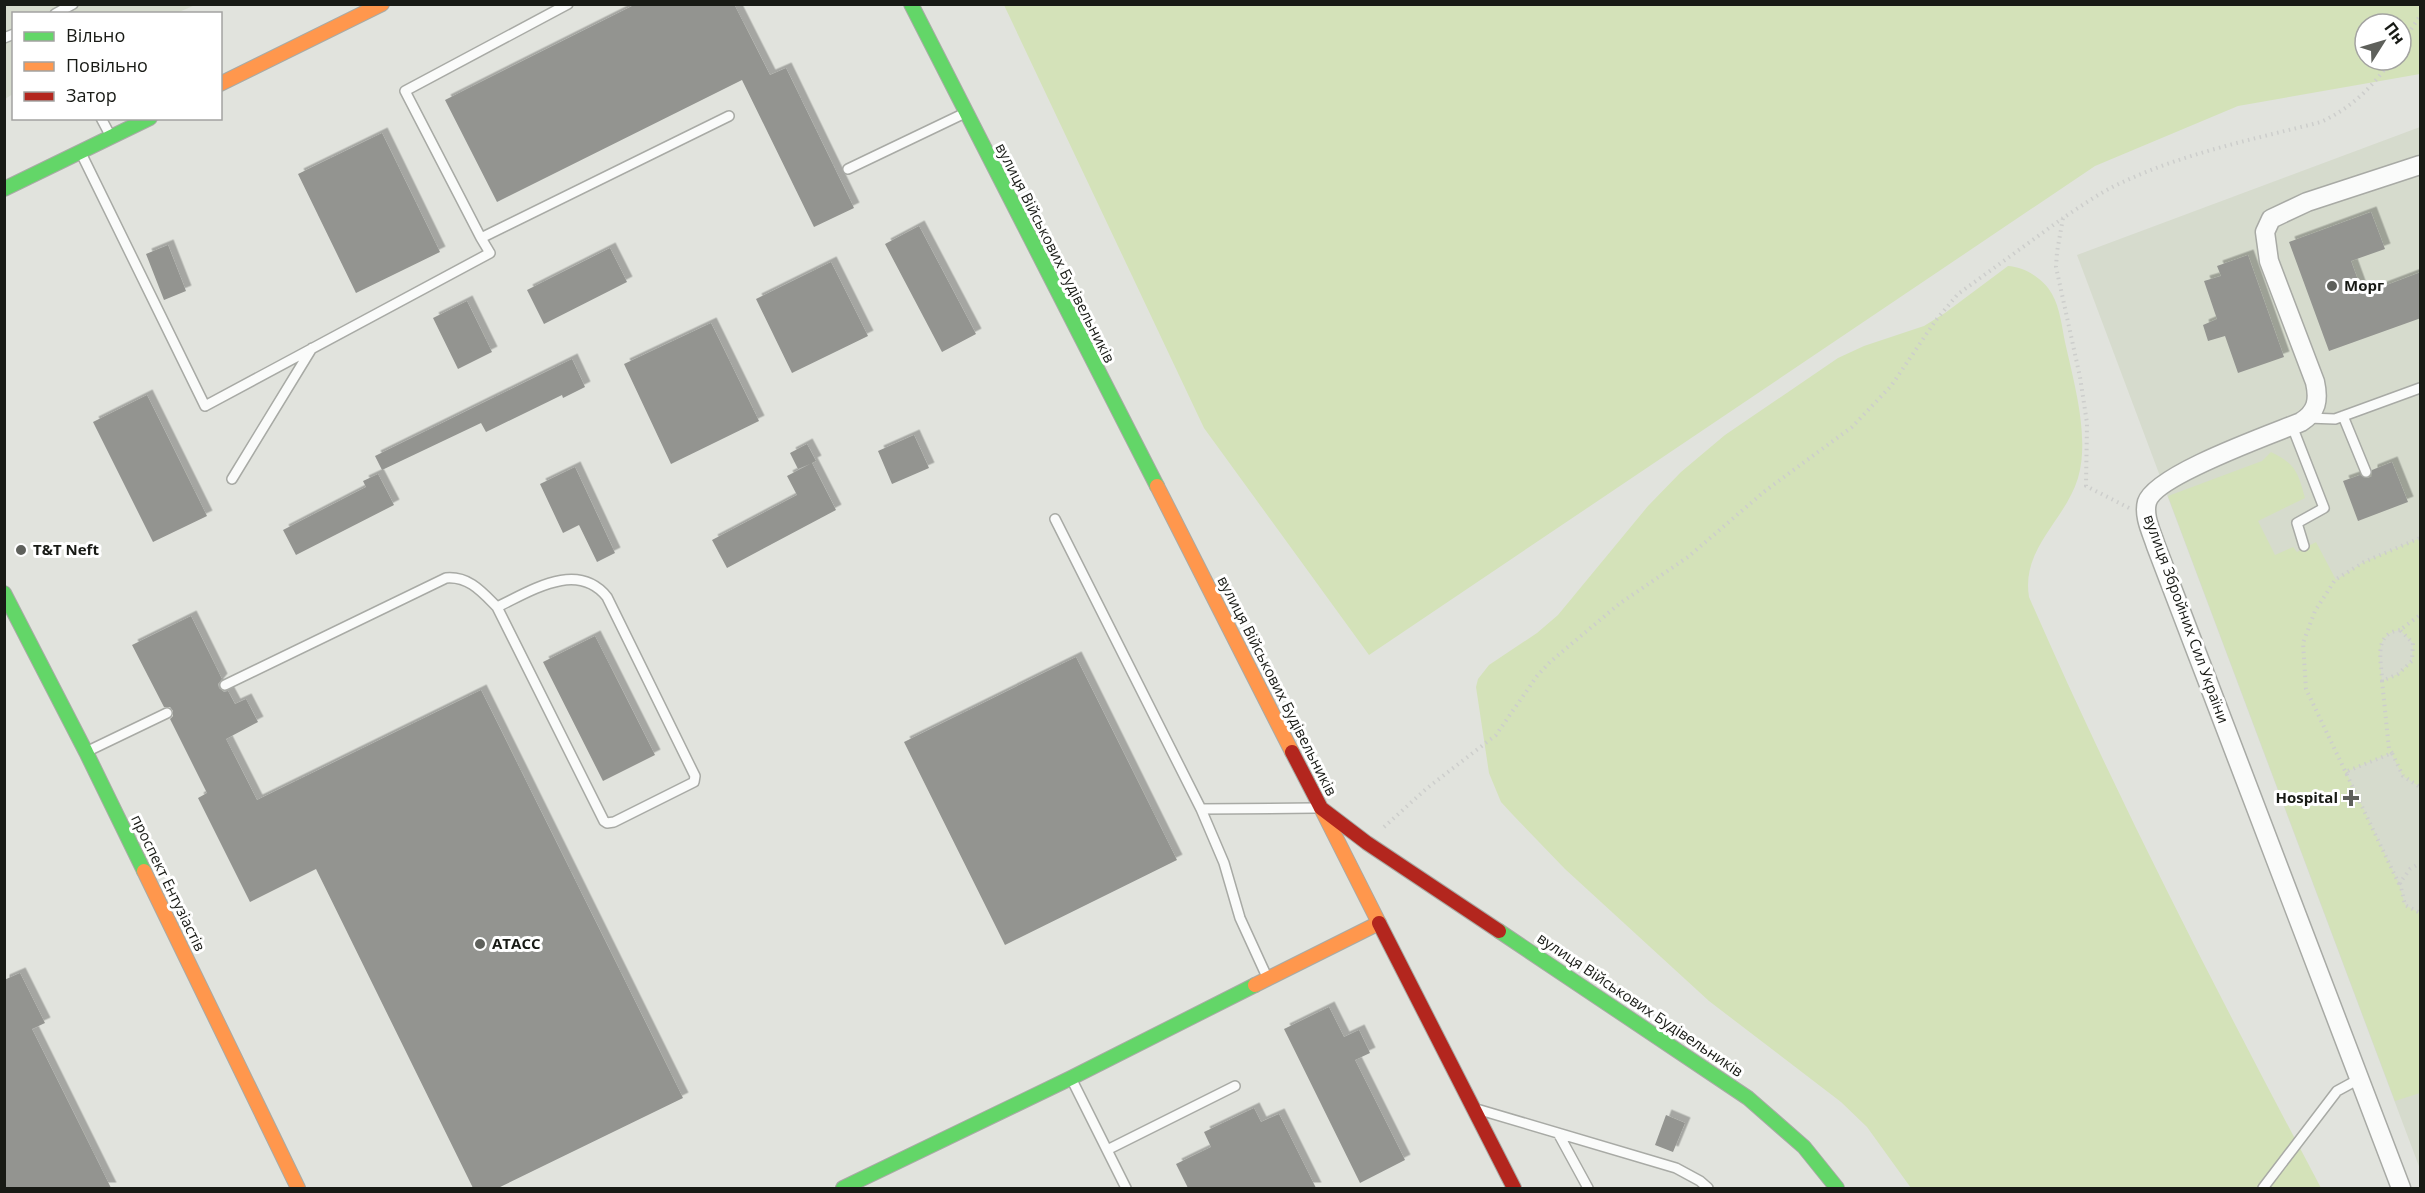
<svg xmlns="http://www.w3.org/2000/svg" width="2425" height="1193" font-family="'Open Sans',sans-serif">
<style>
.built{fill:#d6dbcd}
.green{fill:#d4e2b9;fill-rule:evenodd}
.building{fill:#939490;filter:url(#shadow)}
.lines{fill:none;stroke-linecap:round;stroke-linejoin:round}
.lane-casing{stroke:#a8aaa5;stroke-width:12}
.street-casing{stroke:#a8aaa5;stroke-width:21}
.fast-casing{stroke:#a8aaa5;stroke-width:16}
.slow-casing{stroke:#a8aaa5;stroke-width:16}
.jam-casing{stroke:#a8aaa5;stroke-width:16}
.path{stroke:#cdcecc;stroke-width:4;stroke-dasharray:1.5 4.5;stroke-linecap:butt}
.lane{stroke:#fafbfa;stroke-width:9}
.street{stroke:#fafbfa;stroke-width:18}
.fast{stroke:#63d668;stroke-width:14}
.slow{stroke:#ff974d;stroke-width:14}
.jam{stroke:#b3261e;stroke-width:14}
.poi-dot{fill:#5e605b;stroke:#fff;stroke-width:2}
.labels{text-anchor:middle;stroke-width:6;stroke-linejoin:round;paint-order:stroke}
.street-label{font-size:15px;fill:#181a15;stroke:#fff}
.poi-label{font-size:15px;font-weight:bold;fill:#181a15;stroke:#fff;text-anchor:start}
</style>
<defs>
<filter id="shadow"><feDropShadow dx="5.5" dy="-5.5" stdDeviation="0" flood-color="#0004"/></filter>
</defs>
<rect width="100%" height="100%" fill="#e1e3dd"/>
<path class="built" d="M5,5H195L177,13L14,14L13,94L5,99Z
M2420,127V1169L2077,255Z"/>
<path class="green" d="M2420,4V74L2238,106L2095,166L1369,655L1204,428L1004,5ZM2365,24H2401V60H2365Z
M2008,266C2025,267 2044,279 2052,294C2060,308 2062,327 2065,342C2074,383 2090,437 2078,478C2065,521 2021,548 2029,597C2117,799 2218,994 2321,1188H1911L1867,1127L1841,1102L1709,1001L1565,869L1513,815L1501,802L1489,773L1476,687L1478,679L1489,665L1537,633L1558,615L1648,506L1681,472L1725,435L1838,358L1864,346L1924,326L1945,313Z
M2271,452C2296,464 2298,473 2305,498L2258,521L2275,555L2293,547L2297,552L2316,542L2336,580L2364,562L2420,538V787L2403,776L2391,753L2346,772L2399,884L2405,905L2420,913V1093L2395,1101L2168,496L2262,461ZM2400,630L2413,643L2412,661L2398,674L2382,681C2380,662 2373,634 2400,630Z"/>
<path class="building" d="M636,4H734L770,75L786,68L854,208L814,227L742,80L497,202L445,100Z
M382,133L440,252L356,293L298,174Z
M2371,212L2385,249L2351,261L2363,294L2421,272V318L2329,351L2289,242Z
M919,226L976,334L942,352L885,244Z
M168,245L186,291L164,300L146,254Z
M610,248L627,282L544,324L527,290Z
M2248,255L2284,357L2238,373L2225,336L2208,341L2203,325L2217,319L2204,281L2221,276L2217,266Z
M831,262L868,336L792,373L756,299Z
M467,301L492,352L458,369L433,318Z
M711,323L759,421L671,464L624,364Z
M572,359L585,387L563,398L562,395L486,432L481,423L382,470L375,456Z
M147,395L207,516L153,542L93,422Z
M914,435L929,468L892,484L878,451Z
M807,444L816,461L812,463L836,510L727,568L712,540L797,495L787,476L810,464L798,469L790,453Z
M2392,462L2408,502L2358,521L2343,481L2360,475L2368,478L2372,476V470Z
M575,467L615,553L597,562L579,525L563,533L540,484Z
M378,474L394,505L296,555L283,530L366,487L363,481Z
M191,616L222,679L218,684L219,688L224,692L228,691L235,704L246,699L258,722L226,739L257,800L481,690L683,1098L498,1188H473L316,869L250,902L198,798L207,793L170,719L173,716V711L170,707H164L132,645Z
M595,636L655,755L603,781L543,662Z
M1076,657L1177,860L1005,945L904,742Z
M20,973L45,1023L32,1029L111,1188H4V980Z
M1329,1007L1344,1037L1359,1030L1370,1053L1355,1060L1405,1160L1360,1183L1284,1029Z
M1254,1108L1261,1122L1279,1114L1316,1188H1188L1176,1164L1211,1147L1204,1132Z
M1666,1115L1685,1123L1673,1152L1655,1145Z"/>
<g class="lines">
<g class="lane-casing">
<path id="lane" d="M55,14L73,4
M4,38L14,34
M101,118L110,135
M81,153L205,406L490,253L481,238L729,116
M848,169L965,113
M481,238L405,91L568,4
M2343,416L2366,472
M2308,418L2335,419L2420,388
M2292,426L2324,508L2297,523L2304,546
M232,479L312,348
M1055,519L1201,809L1315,808
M225,685L446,578C469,576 482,592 497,607C531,591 577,560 607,597L695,776L694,782L614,822L607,823L604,821L497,607
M88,751L167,713
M1201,809L1224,863L1240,918L1267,977
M1072,1080L1126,1188
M1480,1110L1676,1168L1700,1181L1708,1188
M1558,1133L1588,1188
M1107,1150L1235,1086
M2263,1188L2337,1091L2359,1079"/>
</g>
<g class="street-casing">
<path id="street" d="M2401,1188L2156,546C2152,533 2143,516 2147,502C2155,475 2272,434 2301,422C2317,412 2319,400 2315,382L2269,261L2265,232L2271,219L2307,202L2420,165"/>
</g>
<g class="fast-casing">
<path id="fast" d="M911,4L1157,486
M4,189L150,118
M4,593L86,752L144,871
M1499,931L1748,1098L1804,1147L1837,1188
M843,1188L1071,1078L1255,985"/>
</g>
<g class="slow-casing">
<path id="slow" d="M220,84L382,4
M1157,486L1292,752
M144,871L298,1188
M1255,985L1379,923L1321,808"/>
</g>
<g class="jam-casing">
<path id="jam" d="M1292,752L1321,808L1367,843L1499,931
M1379,923L1514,1188"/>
</g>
<path class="path" d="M2401,44L2420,16
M2129,508L2086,486L2087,423L2080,377L2056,267L2057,252L2063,218C2083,205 2102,191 2123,182C2185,153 2254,139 2321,122C2351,108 2373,87 2391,60
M2382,681C2382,662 2372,634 2400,630
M2392,753L2389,749L2382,681L2398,674L2412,661L2413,643L2400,630L2420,615
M2347,774L2345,772L2392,753L2403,776L2420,787
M1384,827L1426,789L1496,735L1537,676L1550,662L1619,604L1688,557L1765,491L1852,427L1891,386L1936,320L1958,294L2063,218
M2400,883L2405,905L2420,913
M2399,884L2306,689L2303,643L2315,611L2335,580L2364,562L2420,538
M2399,884L2410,869L2420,863"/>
<use href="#lane" class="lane"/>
<use href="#street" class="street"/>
<use href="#fast" class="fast"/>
<use href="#slow" class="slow"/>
<use href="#jam" class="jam"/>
</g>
<g class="poi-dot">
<circle cx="2332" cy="286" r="6"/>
<circle cx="21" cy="550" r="6"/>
<path d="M2348 789h6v6h6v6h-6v6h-6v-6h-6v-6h6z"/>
<circle cx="480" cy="944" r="6"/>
</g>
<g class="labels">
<g class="street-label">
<text transform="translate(1055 253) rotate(63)" y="5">вулиця Військових Будівельників</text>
<text transform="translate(2186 619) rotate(70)" y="5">вулиця Збройних Сил України</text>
<text transform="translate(1277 686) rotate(63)" y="5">вулиця Військових Будівельників</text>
<text transform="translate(168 883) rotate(64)" y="5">проспект Ентузіастів</text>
<text transform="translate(1640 1005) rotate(34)" y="5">вулиця Військових Будівельників</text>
</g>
<g class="poi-label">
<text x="2344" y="291">Морг</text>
<text x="33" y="555">T&amp;T Neft</text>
<text x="2338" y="803" text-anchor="end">Hospital</text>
<text x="492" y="949">АТАСС</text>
</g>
</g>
<rect width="2425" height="1193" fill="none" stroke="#181a15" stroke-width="12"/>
<rect x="12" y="12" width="210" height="108" fill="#ffffff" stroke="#a3a3a1" stroke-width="1.5"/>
<rect x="24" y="32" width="30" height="9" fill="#63d668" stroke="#a3a3a1" stroke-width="1.5"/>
<text x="66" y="42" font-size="18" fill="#181a15">Вільно</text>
<rect x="24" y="62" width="30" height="9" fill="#ff974d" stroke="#a3a3a1" stroke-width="1.5"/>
<text x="66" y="72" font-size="18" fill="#181a15">Повільно</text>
<rect x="24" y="92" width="30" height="9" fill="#b3261e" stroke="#a3a3a1" stroke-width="1.5"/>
<text x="66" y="102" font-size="18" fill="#181a15">Затор</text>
<g transform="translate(2383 42) rotate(53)"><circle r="28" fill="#ffffff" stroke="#a3a3a1" stroke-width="1.5"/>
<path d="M0-4.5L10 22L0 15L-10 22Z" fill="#5e605b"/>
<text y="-9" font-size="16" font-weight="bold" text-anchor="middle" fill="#181a15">Пн</text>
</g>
</svg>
